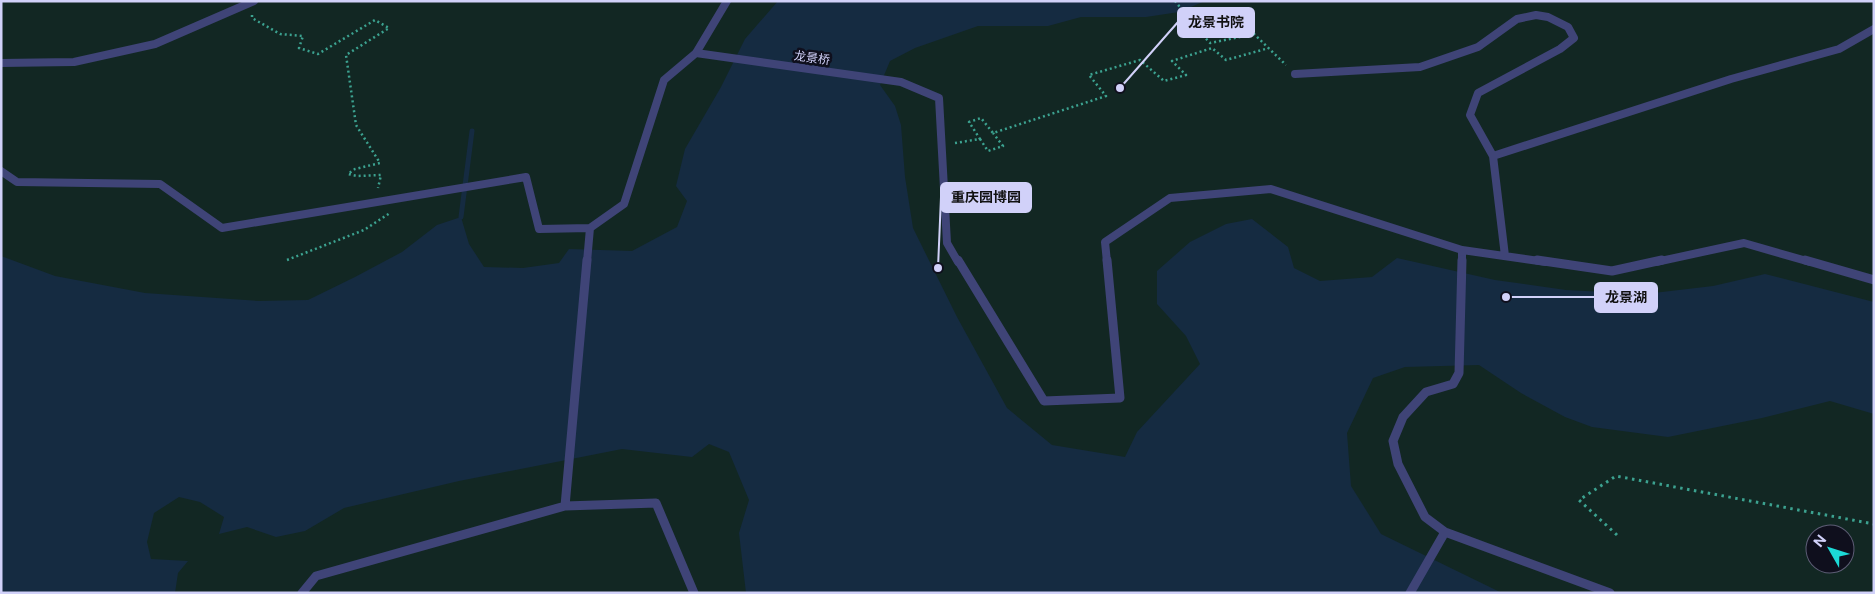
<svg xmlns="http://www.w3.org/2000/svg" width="1875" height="594" font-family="'Public Sans','Noto Sans SC',sans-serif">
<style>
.green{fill:#122723;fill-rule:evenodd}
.water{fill:#152b41}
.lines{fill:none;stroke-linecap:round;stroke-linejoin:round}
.stream{stroke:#152b41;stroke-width:5}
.path-far1{stroke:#3ca290;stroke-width:2.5;stroke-dasharray:2 3;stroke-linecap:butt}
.path{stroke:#3ca290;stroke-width:3;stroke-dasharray:2.5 4.5;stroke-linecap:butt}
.service-far1{stroke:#3f4477;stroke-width:8}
.service{stroke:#3f4477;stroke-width:9}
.labels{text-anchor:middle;stroke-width:5;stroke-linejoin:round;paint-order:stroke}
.street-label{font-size:12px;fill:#d1d1f9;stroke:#0f0f1d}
.leader{fill:none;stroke:#d1d1f9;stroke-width:2}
.callout-dot{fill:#d1d1f9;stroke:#0f0f1d;stroke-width:2}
.callout{fill:#d1d1f9;stroke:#d1d1f9;stroke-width:2}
.callout-label{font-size:14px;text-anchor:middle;font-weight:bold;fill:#111}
</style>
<rect width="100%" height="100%" fill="#0f0f1d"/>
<path class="green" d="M1,1H1874V593H1ZM1815,534H1845V564H1815Z"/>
<path class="water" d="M778,1H1205L1179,12L1146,17H1081L1048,26H978L915,48L890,61L880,85L895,106L901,125L905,177L913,228L957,317L1007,408L1052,445L1125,457L1137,432L1200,364L1186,336L1157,304V271L1190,242L1226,224L1252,219L1288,247L1294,268L1320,281L1372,277L1397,258L1495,280L1566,290L1645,294L1713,286L1765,274L1874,302V414L1830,401L1762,418L1668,437L1592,427L1565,417L1521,393L1479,365L1405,367L1373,378L1347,433L1351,486L1381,534L1502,593H746L739,533L749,500L729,452L709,444L692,457L622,449L459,481L344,508L305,531L276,537L247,527L219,534L224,517L200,502L179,497L154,513L147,542L151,559L188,561L178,573L175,593H1V256L55,276L145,293L259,301L308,300L355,277L402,252L437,225L461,217L469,244L484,267L523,268L559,263L569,249L632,251L677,227L687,201L676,186L685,149L721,87L745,39Z"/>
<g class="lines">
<path class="stream" d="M461,217L472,131"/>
<path class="path-far1" d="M1175,1L1195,26L1219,20L1223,24L1198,30L1210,43L1254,34L1286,65
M252,15V18L280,34L303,36L299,48L318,54L375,20L389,28L346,55L356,125L380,163L355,169L348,174L357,176L381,175L378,188
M980,139L988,151L1003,146L993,133
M955,143L980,139L969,122L981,118L993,133L1106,96L1089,75L1140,60L1164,81L1186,75L1172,61L1212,48L1226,60L1269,48
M287,260L364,230L390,213"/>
<path class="path" d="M1617,535L1579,500L1616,476L1874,524"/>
<path class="service-far1" d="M696,53L901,82L939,98L947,243L958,262
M1,63L74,62L155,44L254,1
M1295,74L1420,67L1478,47L1517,19L1536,15L1548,17L1568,27L1574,38L1560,49L1478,93L1470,115L1493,156L1505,256
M1493,156L1731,79L1839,49L1874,29
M1,171L17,182L160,184L222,228L526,177L539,229L590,228L624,204L664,80L696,53L727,1
M587,262L590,228
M1107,262L1105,242L1170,198L1271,189L1462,250L1546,262
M1462,262V250
M1656,262L1744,243L1810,262"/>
<path class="service" d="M958,260L1044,401L1120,398L1107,260
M1462,260L1459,373L1453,384L1426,392L1403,417L1393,441L1398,464L1425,517L1445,532L1610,593
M1537,260L1612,271L1662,260
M1805,260L1874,280
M565,506L587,260
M302,593L316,576L565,506L656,503L694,593
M1410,593L1445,532"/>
</g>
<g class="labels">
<g class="street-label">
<text transform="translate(812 58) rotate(8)" y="4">龙景桥</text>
</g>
</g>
<path class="leader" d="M1120 88L1178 22M938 268L941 197M1506 297L1595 297"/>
<g class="callout-dot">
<circle cx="1120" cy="88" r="5"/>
<circle cx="938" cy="268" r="5"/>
<circle cx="1506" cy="297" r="5"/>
</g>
<g class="callout">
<rect x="1178" y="8" width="76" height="29" rx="5"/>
<rect x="941" y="183" width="90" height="29" rx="5"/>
<rect x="1595" y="283" width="62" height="29" rx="5"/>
</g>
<g class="callout-label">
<text x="1216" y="27">龙景书院</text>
<text x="986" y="202">重庆园博园</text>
<text x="1626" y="302">龙景湖</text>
</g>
<rect width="1875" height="594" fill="none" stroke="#d1d1f9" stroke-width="5"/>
<g transform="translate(1830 549) rotate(309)"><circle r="24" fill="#0f0f1d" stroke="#5d5d75"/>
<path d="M0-4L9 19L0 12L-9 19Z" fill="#1cdad7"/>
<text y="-8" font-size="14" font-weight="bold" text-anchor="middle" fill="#d1d1f9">N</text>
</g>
</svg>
